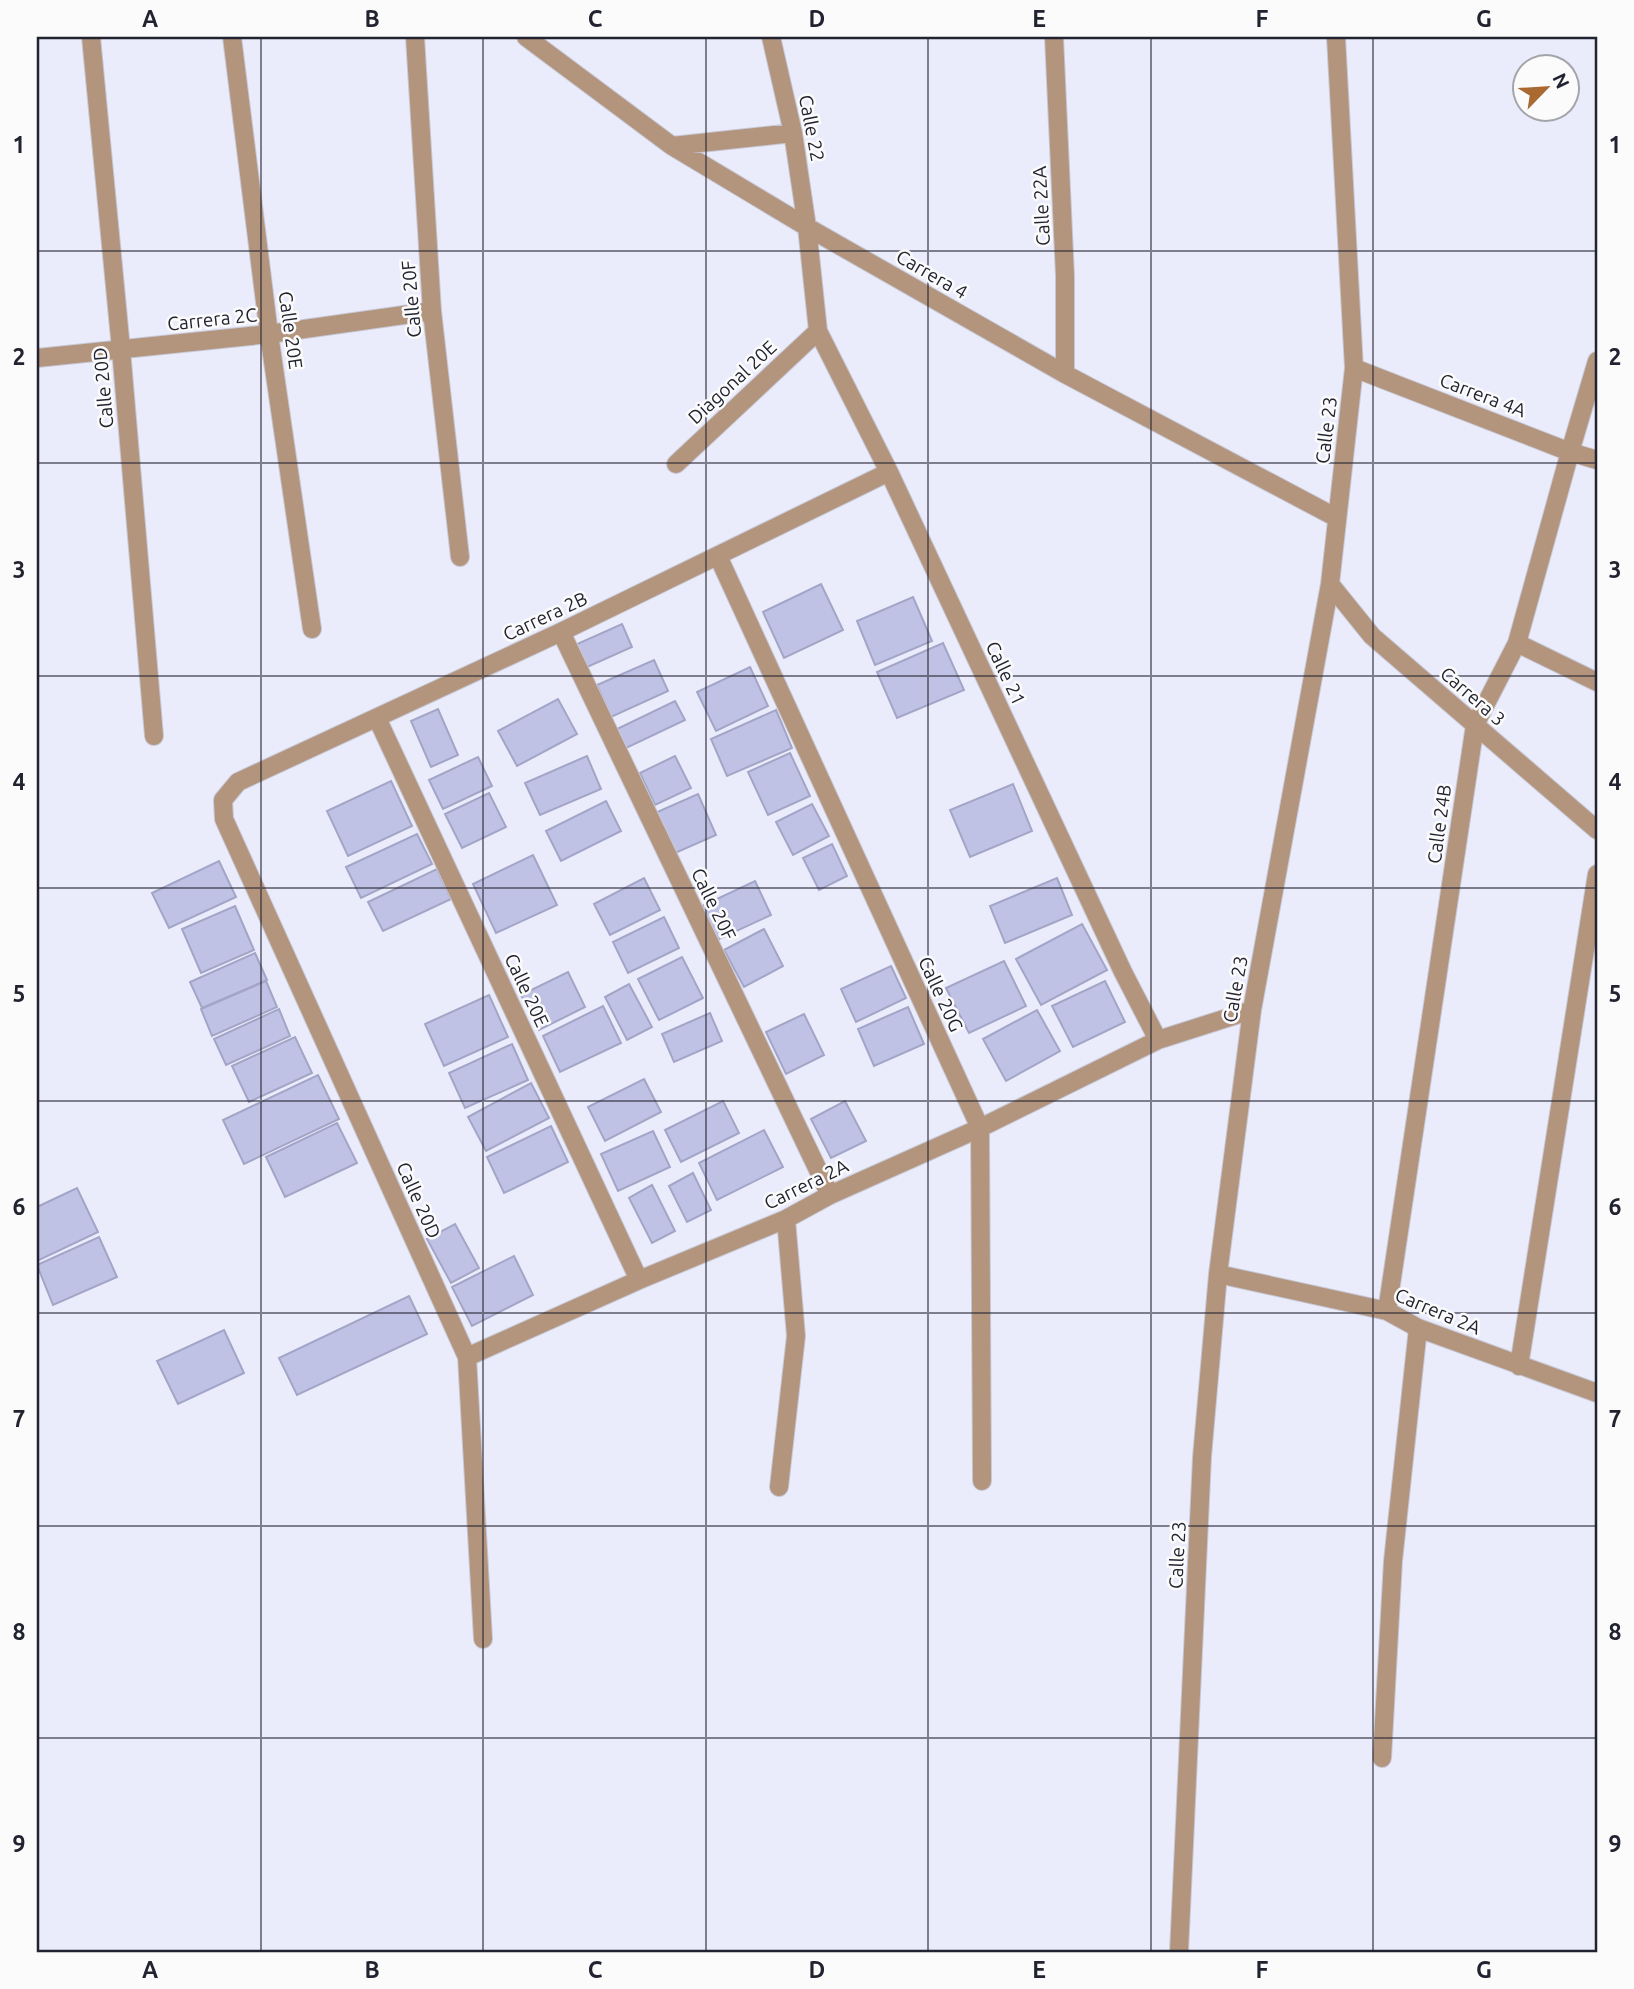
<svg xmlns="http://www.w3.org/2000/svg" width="1634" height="1989" font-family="Ubuntu,sans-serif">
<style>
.building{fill:#c0c2e5;stroke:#a3a5c7;stroke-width:2}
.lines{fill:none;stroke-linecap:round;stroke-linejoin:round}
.street-casing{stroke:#c7c8d6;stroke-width:20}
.street{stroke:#b3947d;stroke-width:18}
.grid{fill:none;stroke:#222330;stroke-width:2;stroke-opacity:0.55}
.labels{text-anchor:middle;stroke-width:5;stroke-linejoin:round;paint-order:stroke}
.street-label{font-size:19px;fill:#222330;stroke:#fbfbfb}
.neatline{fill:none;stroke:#222330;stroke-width:2.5}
.grid-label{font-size:23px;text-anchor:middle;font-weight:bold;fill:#222330}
</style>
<rect width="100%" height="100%" fill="#ebecfb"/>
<path class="building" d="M821,584L843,630L784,658L763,612Z
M913,597L932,641L875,665L857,621Z
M622,624L632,647L585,668L575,645Z
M943,643L964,690L897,718L877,672Z
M654,660L668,691L611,717L597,685Z
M750,667L768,706L716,731L697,692Z
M558,699L577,734L517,766L498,731Z
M675,701L685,720L624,749L615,730Z
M438,709L458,755L431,767L411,721Z
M776,710L792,748L727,776L711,739Z
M790,753L810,796L768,815L748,772Z
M587,756L601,789L540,815L525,783Z
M675,756L691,788L655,805L640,773Z
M478,757L492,786L443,809L429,780Z
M391,781L412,826L348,856L327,811Z
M1013,784L1032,831L970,857L950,810Z
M489,793L506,827L462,848L445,814Z
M698,794L716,835L673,854L655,813Z
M606,801L621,831L561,861L546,831Z
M812,804L829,836L793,855L776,822Z
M417,834L432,864L361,898L346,867Z
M832,844L847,876L819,890L803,858Z
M533,855L557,905L496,933L473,884Z
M219,861L236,897L169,928L152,893Z
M437,869L451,899L383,931L368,902Z
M644,878L660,910L610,935L594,904Z
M1057,878L1072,915L1005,943L990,906Z
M755,881L771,915L717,940L702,906Z
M235,906L254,950L201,973L182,929Z
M664,917L679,948L628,973L613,942Z
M1082,924L1107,970L1041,1005L1016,959Z
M764,929L783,966L744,987L724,950Z
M255,953L267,980L202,1008L190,982Z
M682,957L703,998L659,1020L638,979Z
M1004,961L1026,1006L969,1033L946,988Z
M891,966L906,998L856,1022L841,989Z
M568,972L585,1007L539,1030L521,995Z
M266,981L277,1007L212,1036L201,1009Z
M1105,981L1125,1022L1073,1047L1052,1006Z
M629,984L652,1027L627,1040L605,997Z
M489,995L508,1037L444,1066L425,1024Z
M603,1006L621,1043L560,1072L543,1036Z
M908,1007L924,1044L874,1066L858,1029Z
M279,1009L290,1036L226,1065L214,1039Z
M1037,1010L1060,1051L1006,1081L983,1039Z
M710,1013L722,1041L674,1062L662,1034Z
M804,1014L824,1055L786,1074L766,1032Z
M295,1037L312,1073L249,1102L232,1066Z
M512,1044L528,1080L465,1108L449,1073Z
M318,1075L339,1119L244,1164L223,1120Z
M644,1079L661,1112L605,1141L588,1107Z
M531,1083L549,1118L486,1151L468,1117Z
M723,1101L739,1133L681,1162L665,1130Z
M845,1101L866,1141L831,1158L811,1119Z
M337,1123L357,1163L285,1197L266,1157Z
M551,1126L568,1162L504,1193L487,1157Z
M764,1130L783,1167L717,1200L699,1163Z
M653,1131L670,1167L618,1191L601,1154Z
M693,1173L711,1210L687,1222L669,1186Z
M652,1185L675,1231L652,1243L629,1198Z
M77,1188L98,1232L37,1261V1207Z
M455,1224L479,1268L451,1283L427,1239Z
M99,1237L117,1277L53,1305L37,1265Z
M514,1256L533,1295L472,1326L452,1287Z
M409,1296L427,1334L297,1395L279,1358Z
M224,1330L244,1373L178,1404L157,1361Z"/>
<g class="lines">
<g class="street-casing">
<path id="street" d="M91,37L121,349L154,736
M232,37L269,334L312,629
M415,37L432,311L460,557
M526,37L672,146L807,227L1065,374L1337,518
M771,37L793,133L807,227L818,331L889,472L1123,972L1158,1040L1252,1010
M1054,37L1065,276V374
M672,146L793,133
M37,358L269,334L432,311
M1354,368L1570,452L1597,460
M676,464L818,331
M718,556L980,1128L982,1481
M1330,584L1372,636L1597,830
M561,632L830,1195
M1517,643L1597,682
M377,718L639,1280
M1218,1274L1387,1311L1418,1328L1597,1393
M1387,1311L1475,725L1517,643L1570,452L1597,361
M467,1357L639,1280L786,1219L830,1195L980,1128L1158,1040
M1519,1366L1597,874
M779,1487L796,1336L786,1219
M483,1639L467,1357L224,819L223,800L238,782L561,632L889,472
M1382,1758L1393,1561L1418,1328
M1179,1952L1202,1457L1218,1274L1252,1010L1330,584L1354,368L1336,37"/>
</g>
<use href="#street" class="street"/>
</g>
<path class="grid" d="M261,37V1952M483,37V1952M706,37V1952M928,37V1952M1151,37V1952M1373,37V1952M37,251H1597M37,463H1597M37,676H1597M37,888H1597M37,1101H1597M37,1313H1597M37,1526H1597M37,1738H1597"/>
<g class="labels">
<g class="street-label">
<text transform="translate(812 128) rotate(79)" y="7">Calle 22</text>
<text transform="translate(1041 206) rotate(-93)" y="7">Calle 22A</text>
<text transform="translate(932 274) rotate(30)" y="7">Carrera 4</text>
<text transform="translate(411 299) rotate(-95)" y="7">Calle 20F</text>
<text transform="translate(212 319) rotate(-6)" y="7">Carrera 2C</text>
<text transform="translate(291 330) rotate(82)" y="7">Calle 20E</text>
<text transform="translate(732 382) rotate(-43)" y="7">Diagonal 20E</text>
<text transform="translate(103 388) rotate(-95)" y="7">Calle 20D</text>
<text transform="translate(1483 395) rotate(21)" y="7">Carrera 4A</text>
<text transform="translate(1326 430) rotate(-83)" y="7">Calle 23</text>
<text transform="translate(545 616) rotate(-25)" y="7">Carrera 2B</text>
<text transform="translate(1006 673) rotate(65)" y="7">Calle 21</text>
<text transform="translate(1473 696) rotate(41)" y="7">Carrera 3</text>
<text transform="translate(1439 824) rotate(-82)" y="7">Calle 24B</text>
<text transform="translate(714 904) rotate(64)" y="7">Calle 20F</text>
<text transform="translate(1235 989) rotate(-80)" y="7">Calle 23</text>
<text transform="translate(527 990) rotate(65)" y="7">Calle 20E</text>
<text transform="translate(941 994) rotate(65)" y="7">Calle 20G</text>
<text transform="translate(806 1184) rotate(-26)" y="7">Carrera 2A</text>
<text transform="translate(419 1200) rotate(66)" y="7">Calle 20D</text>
<text transform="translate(1438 1311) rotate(23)" y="7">Carrera 2A</text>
<text transform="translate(1177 1555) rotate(-87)" y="7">Calle 23</text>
</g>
</g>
<rect width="1634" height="1989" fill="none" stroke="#fbfbfb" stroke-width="77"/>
<g transform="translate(1546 88) rotate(65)"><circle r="33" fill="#fbfbfb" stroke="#a4a5aa" stroke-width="2"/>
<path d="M0-5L12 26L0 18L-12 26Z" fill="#a96931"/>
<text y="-10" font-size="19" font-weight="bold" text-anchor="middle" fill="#222330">N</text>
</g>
<rect x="38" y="38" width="1558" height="1913" class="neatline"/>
<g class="grid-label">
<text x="150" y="27">A</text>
<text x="372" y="27">B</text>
<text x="595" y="27">C</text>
<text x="817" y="27">D</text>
<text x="1039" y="27">E</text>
<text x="1262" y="27">F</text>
<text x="1484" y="27">G</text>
<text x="19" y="153">1</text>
<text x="1615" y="153">1</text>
<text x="19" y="365">2</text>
<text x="1615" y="365">2</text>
<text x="19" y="578">3</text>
<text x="1615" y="578">3</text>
<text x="19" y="790">4</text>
<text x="1615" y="790">4</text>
<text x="19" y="1002">5</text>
<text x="1615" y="1002">5</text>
<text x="19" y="1215">6</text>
<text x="1615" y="1215">6</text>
<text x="19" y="1427">7</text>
<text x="1615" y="1427">7</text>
<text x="19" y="1640">8</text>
<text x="1615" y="1640">8</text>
<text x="19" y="1852">9</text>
<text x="1615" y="1852">9</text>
<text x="150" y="1978">A</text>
<text x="372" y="1978">B</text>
<text x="595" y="1978">C</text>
<text x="817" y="1978">D</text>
<text x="1039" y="1978">E</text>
<text x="1262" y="1978">F</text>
<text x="1484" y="1978">G</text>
</g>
</svg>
